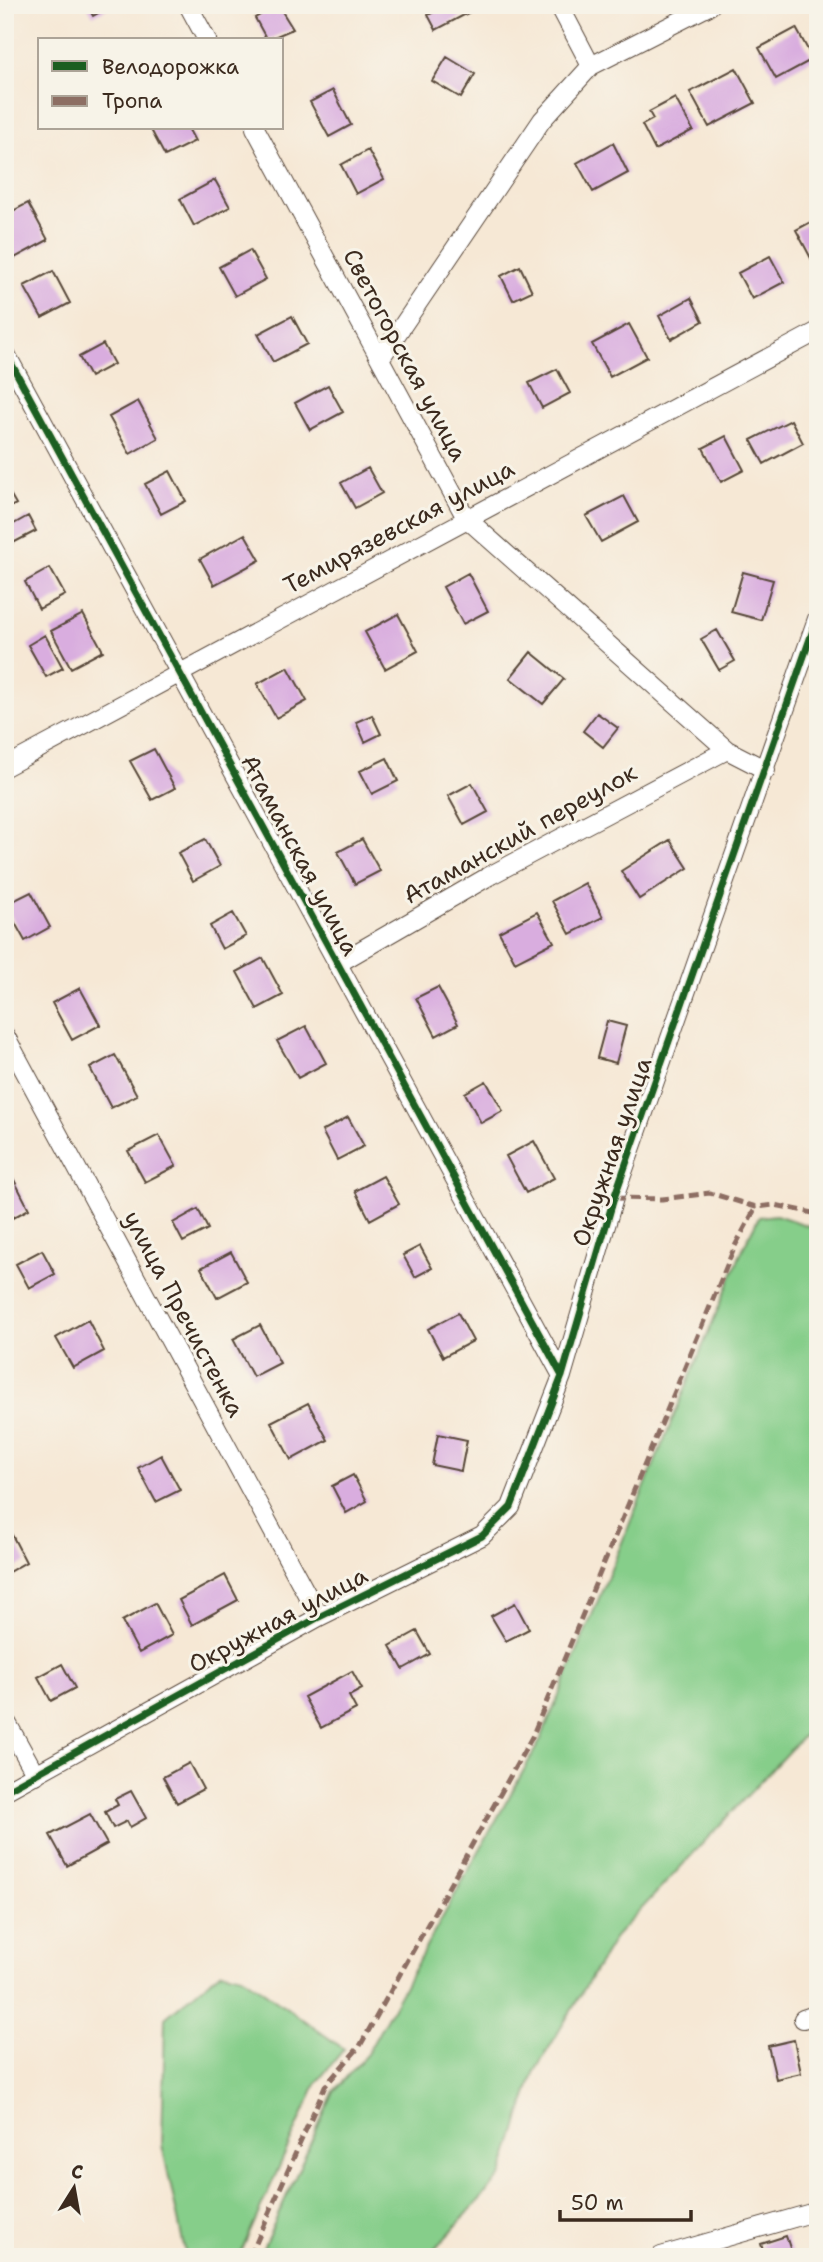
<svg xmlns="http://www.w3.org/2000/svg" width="823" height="2262" font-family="'Shantell Sans',sans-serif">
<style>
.green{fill:#86ce8a;stroke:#607c54;stroke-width:2}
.building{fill:#d9addf}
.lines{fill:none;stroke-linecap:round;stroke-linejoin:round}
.minor-casing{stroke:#574639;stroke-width:20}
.minor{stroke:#fff;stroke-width:18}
.quiet{stroke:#8d6e63;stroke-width:5;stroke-dasharray:10 5;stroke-linecap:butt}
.cycleway-casing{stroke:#f7f3e8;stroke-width:11}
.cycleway{stroke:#1b5e20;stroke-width:7}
.labels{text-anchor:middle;stroke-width:6;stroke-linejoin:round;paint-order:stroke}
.street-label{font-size:24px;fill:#3b2a1e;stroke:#f7f3e8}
</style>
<rect width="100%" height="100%" fill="#f7f3e8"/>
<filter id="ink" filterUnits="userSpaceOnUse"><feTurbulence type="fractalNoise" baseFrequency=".0143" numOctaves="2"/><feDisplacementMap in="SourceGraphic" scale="14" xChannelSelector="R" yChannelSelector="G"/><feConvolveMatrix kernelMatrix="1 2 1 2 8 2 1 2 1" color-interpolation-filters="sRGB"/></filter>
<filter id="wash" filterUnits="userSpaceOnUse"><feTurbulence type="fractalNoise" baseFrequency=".00686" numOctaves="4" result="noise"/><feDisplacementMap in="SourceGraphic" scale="28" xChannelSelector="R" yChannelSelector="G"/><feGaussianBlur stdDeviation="1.57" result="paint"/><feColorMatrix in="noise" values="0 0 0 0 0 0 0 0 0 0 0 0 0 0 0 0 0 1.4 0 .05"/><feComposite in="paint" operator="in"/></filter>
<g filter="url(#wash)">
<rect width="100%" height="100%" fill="#f6e8d5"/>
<path class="green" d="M776,1215L818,1229V1720L615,1937L534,2073L502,2175L428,2257H259L334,2091L367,2054L541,1739L744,1246L759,1217Z
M221,1971L242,1976L344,2049L317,2082L239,2257H186L162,2145L165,2018Z"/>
<g id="blocks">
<path class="building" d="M87,5H113L93,16Z
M278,5L293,29L267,40L255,18Z
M447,5H483L436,30L428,15Z
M796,28L813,59L776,79L759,48Z
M447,57L475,74L461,98L432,81Z
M736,68L755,103L709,127L690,92Z
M333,90L351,125L329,137L310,102Z
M675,98L693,130L655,150L642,125L653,119L649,112Z
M150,128H188L195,141L165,156Z
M613,143L628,173L593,192L577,163Z
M368,150L384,179L356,194L341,165Z
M215,180L230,207L194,226L180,199Z
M28,203L48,240L11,260L5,250V215Z
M818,218V260L813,262L796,230Z
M250,250L266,279L235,296L219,267Z
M770,256L784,282L752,299L738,273Z
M520,266L532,291L513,300L501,276Z
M53,271L70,303L42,318L24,286Z
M691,298L703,321L671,339L659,316Z
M292,316L307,344L273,362L258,334Z
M629,324L647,357L610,377L592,344Z
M103,344L114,364L90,377L79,357Z
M557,369L570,393L542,408L529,383Z
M328,385L343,412L310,430L295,403Z
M138,401L158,438L130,454L109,417Z
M791,420L803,443L764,464L751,440Z
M726,436L744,470L721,482L703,448Z
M368,468L382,493L355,508L341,483Z
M170,471L186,501L161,514L145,484Z
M5,485L16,504L5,510Z
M624,496L638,522L601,542L586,516Z
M28,516L36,531L11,544L5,529Z
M245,534L260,560L214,585L200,559Z
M50,568L65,595L39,609L25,582Z
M743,572L773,580L761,620L731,612Z
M468,573L488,611L463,624L443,587Z
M83,614L103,651L71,668L51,631Z
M398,614L418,651L385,669L365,632Z
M717,630L735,661L719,670L701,639Z
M45,635L63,668L46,677L28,645Z
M531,652L564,679L543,704L510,678Z
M288,667L307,701L276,718L257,684Z
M597,713L618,728L603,747L583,731Z
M372,715L381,734L365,742L356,722Z
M154,749L175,788L152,800L130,761Z
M387,758L398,781L372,794L360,771Z
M472,783L488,812L464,825L448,796Z
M205,839L220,866L193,881L178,853Z
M362,839L380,871L355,884L338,852Z
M670,840L688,868L639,899L621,871Z
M585,883L603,917L570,934L552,901Z
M31,892L50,927L25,941L5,905Z
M537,912L554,942L515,962L499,932Z
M233,913L246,936L222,949L210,926Z
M263,958L283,995L257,1009L237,972Z
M438,987L458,1024L436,1036L416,998Z
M80,988L100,1025L72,1040L52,1003Z
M607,1021L626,1026L616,1063L597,1058Z
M306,1026L326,1063L298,1078L277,1041Z
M115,1055L137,1095L111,1108L90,1068Z
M486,1081L503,1111L481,1123L465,1093Z
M348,1117L364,1146L337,1160L322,1131Z
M159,1135L176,1166L145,1182L128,1151Z
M534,1141L554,1178L526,1193L506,1156Z
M11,1174L29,1209L5,1222V1177Z
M383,1176L399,1204L370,1220L355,1191Z
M198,1209L208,1229L183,1242L173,1223Z
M420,1246L432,1268L415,1277L403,1255Z
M42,1250L55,1274L29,1288L16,1264Z
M231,1252L247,1282L217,1298L201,1268Z
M458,1313L473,1341L443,1357L428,1329Z
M88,1320L104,1351L73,1368L56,1338Z
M260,1325L280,1363L253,1377L233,1339Z
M308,1403L328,1440L291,1460L271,1422Z
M438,1434L467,1440L461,1471L432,1465Z
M161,1455L180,1490L156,1502L138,1468Z
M353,1475L367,1501L346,1513L332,1486Z
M12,1535L26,1562L5,1574V1539Z
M225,1575L238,1600L192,1625L179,1600Z
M155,1603L172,1635L139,1653L122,1621Z
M515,1603L529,1629L506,1641L491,1616Z
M417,1631L430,1654L403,1669L390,1646Z
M62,1664L75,1688L51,1701L38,1677Z
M352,1671L362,1689L349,1696L356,1709L321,1728L304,1697Z
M189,1763L203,1789L177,1803L163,1777Z
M131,1791L146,1818L130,1827L127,1821L113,1828L105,1812L118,1805L115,1799Z
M90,1814L107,1844L67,1866L50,1835Z
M794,2040L801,2073L776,2079L768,2046Z
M786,2236L793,2257H765L761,2244Z"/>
</g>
</g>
<g filter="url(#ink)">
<use href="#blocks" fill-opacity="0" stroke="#574639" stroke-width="2"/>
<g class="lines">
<g class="minor-casing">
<path id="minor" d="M188,5L207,40
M559,5L591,66
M255,128L466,518L727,750L766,770
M5,352L562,1376
M380,359L542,120L591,66L711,5
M5,767L818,331
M337,964L491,875L727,750
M5,1035L319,1617
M5,1719L36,1775
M5,1791L319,1617L482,1536L511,1507L562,1376L614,1198L818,616
M803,2019L818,2014
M661,2256L818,2211"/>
</g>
<use href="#minor" class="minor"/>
<path class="quiet" d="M614,1198L662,1199L710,1193L756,1207L775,1205L818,1214
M250,2257L325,2086L360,2046L532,1737L735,1246L756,1207"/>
<g class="cycleway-casing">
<path id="cycleway" d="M5,352L562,1376
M5,1791L319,1617L482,1536L511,1507L562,1376L614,1198L818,616"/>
</g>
<use href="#cycleway" class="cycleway"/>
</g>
</g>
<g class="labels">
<g class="street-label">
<text transform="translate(405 355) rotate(62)" y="8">Светогорская улица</text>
<text transform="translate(399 527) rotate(-28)" y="8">Темирязевская улица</text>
<text transform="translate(520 834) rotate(-29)" y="8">Атаманский переулок</text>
<text transform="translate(300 855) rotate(62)" y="8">Атаманская улица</text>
<text transform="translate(612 1152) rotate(-71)" y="8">Окружная улица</text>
<text transform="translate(184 1314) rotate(62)" y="8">улица Пречистенка</text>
<text transform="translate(278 1620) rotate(-28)" y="8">Окружная улица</text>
</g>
</g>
<rect width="823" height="2262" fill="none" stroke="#f7f3e8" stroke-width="28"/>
<rect x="38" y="38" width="245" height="91" fill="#f7f3e8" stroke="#aca397" stroke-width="2"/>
<rect x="52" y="61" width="35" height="10" fill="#1b5e20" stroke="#aca397" stroke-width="2"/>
<text x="102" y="74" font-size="21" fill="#3b2a1e">Велодорожка</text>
<rect x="52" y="96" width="35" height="10" fill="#8d6e63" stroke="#aca397" stroke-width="2"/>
<text x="102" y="108" font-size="21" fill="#3b2a1e">Тропа</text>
<g transform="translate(74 2188) rotate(11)" stroke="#f7f3e8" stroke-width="5" paint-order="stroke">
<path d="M0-5L12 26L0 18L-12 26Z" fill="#3b2a1e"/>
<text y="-10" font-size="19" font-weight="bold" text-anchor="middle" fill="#3b2a1e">С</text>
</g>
<path d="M560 2210v10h131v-10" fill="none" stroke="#3b2a1e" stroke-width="3.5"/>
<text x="571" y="2210" font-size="21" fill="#3b2a1e" stroke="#f7f3e8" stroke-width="5" paint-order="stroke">50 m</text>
</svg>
